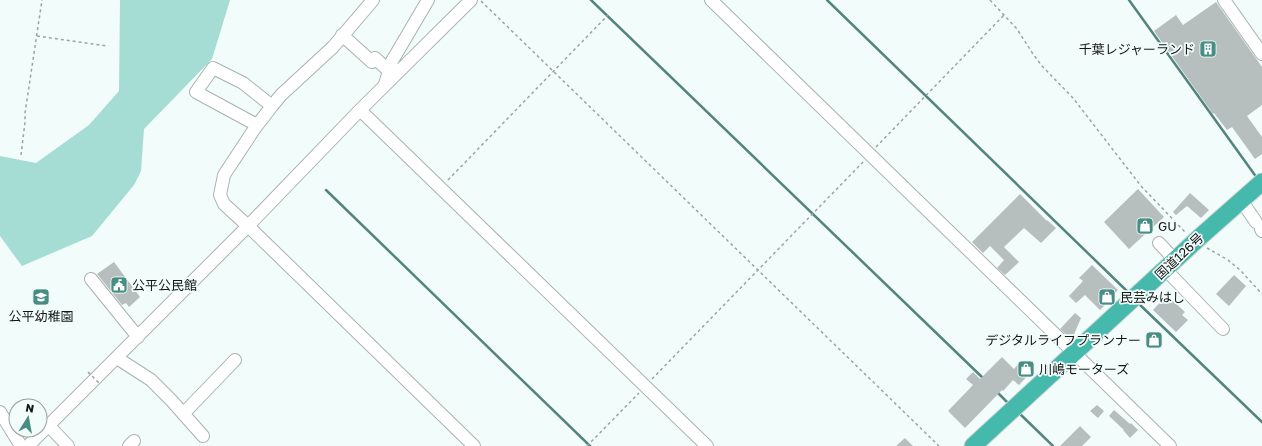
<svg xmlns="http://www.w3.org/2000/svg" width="1262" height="446" font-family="'Golos Text','Noto Sans JP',sans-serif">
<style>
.green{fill:#a5ddd4}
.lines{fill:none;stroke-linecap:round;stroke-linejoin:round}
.stream{stroke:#53847d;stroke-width:2.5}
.building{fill:#b6bfbe}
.minor-casing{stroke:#a9b2b0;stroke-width:14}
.highway-casing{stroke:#d5d5d5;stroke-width:19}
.path{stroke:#9ca4a2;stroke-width:1.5;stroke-dasharray:3 3;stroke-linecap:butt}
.minor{stroke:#fff;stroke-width:12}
.highway{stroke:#44b9ac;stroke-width:17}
.path-bridge{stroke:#9ca4a2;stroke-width:1.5;stroke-dasharray:3 3;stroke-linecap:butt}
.labels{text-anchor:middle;stroke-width:3.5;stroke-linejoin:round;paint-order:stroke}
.poi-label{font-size:13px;fill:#131716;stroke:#f2fcfa;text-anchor:start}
.street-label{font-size:13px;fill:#131716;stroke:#f2fcfa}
</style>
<rect width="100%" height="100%" fill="#f2fcfa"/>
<path class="green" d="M120,0H230L212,59L144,129L141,171L134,185L92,236L22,266L0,236V156L36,163L89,125L119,91Z"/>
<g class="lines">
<path class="stream" d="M591,0L984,379
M827,0L1130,294
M1129,0L1257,178
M326,190L590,446
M1137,302L1262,422
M997,392L1009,404
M1019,413L1053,446"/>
</g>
<path class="building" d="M1216,2L1262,67V105L1247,116L1262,137V154L1255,159L1232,127L1227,130L1214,113L1213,114L1154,31L1176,15L1183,25Z
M1138,189L1164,217L1129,249L1104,222Z
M1190,193L1209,210L1201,218L1187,206L1176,215L1173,212Z
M1020,194L1047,221V220L1056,228L1041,243L1024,228L1004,247L1019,262L1005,275L997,268L1004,260L990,246L983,253L972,242Z
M114,262L140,297L129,307L126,303L122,305L97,274Z
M1092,265L1118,290L1105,303L1106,304L1100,310L1085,295L1076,303L1069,296L1083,281L1079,278Z
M1234,275L1246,286L1229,306L1216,294Z
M1164,298L1168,302L1171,299L1185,312L1182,315L1188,320L1176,332L1153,310Z
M1075,313L1081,318L1073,337L1071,339L1060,329Z
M1002,357L1014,369L1020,362L1031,372L1019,385L1013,380L1003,391L1002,390L965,428L948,411L973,385L966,379L973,372L980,379Z
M1097,405L1104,411L1098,418L1090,411Z
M1114,410L1130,424L1131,423L1138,430L1130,438L1123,430H1124L1109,416Z
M1080,426L1091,437L1082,446H1060Z
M905,438L913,446H896Z"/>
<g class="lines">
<g class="minor-casing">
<path id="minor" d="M373,0L333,47L281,95L272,106L255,128L224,175L220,195L224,204L248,226L474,446
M711,0L1170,446
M1224,0L1262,54
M342,35L372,62L375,58L389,71
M385,84L392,61L428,0
M360,110L707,446
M257,125L196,92L213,68L243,83L272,106
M1241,200L1256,222
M1261,229L1262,231
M1159,243L1175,260
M1165,269L1223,329
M91,279L138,337
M117,358L151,380L172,401L203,436
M0,412L21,446
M183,414L235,360
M49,426L68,446
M28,446L248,226L360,110L471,0
M129,446L134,441"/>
</g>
<g class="highway-casing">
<path id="highway" d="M973,446L1201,236L1262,182"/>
</g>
<path class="path" d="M990,0L1017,29L1033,54L1042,66L1073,98L1141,186L1185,232
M481,1L939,446
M37,36L107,46
M876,147L1004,15
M21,155L25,122V113L42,0
M448,180L608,15
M1207,248L1228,260L1240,270L1262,294
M652,379L863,162
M587,446L639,393"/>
<use href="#minor" class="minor"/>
<use href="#highway" class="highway"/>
<path class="path-bridge" d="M88,372L99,383"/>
</g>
<defs>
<g id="building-square" transform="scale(0.9)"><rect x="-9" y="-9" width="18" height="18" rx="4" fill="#478d84" stroke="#f2fcfa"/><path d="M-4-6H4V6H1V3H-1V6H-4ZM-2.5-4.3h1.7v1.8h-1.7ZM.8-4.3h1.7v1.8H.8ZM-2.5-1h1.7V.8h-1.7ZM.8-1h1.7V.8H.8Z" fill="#fff"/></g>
<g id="shop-square" transform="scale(0.9)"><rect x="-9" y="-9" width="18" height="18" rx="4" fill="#478d84" stroke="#f2fcfa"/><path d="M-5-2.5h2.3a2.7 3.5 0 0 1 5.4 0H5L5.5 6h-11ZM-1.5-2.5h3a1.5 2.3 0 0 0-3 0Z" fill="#fff"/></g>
<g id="civic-square" transform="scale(0.9)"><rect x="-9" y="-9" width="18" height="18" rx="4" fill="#478d84" stroke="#f2fcfa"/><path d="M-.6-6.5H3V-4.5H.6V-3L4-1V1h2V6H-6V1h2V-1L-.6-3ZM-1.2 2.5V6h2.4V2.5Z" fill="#fff"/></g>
<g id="school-square" transform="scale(0.9)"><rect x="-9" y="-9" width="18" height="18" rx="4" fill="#478d84" stroke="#f2fcfa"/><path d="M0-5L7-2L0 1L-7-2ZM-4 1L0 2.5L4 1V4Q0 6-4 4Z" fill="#fff"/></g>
</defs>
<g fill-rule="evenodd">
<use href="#building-square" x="1208" y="49"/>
<use href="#shop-square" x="1145" y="226"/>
<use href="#civic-square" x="119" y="285"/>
<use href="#school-square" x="41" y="297"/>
<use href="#shop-square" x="1107" y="297"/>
<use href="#shop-square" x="1154" y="340"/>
<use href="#shop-square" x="1026" y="369"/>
</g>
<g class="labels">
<g class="poi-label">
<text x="1195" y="54" text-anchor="end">千葉レジャーランド</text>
<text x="1158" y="231">GU</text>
<text x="132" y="290">公平公民館</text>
<text x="1120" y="302">民芸みはし</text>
<text x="41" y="321" text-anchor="middle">公平幼稚園</text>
<text x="1141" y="345" text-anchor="end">デジタルライフプランナー</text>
<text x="1039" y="374">川嶋モーターズ</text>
</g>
<g class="street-label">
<text transform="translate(1179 256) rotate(-43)" y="5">国道126号</text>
</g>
</g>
<g transform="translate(28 418) rotate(11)"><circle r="19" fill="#f2fcfa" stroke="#99a09f"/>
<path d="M0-3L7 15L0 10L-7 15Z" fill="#478d84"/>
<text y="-6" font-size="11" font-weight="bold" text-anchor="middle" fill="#131716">N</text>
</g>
</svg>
